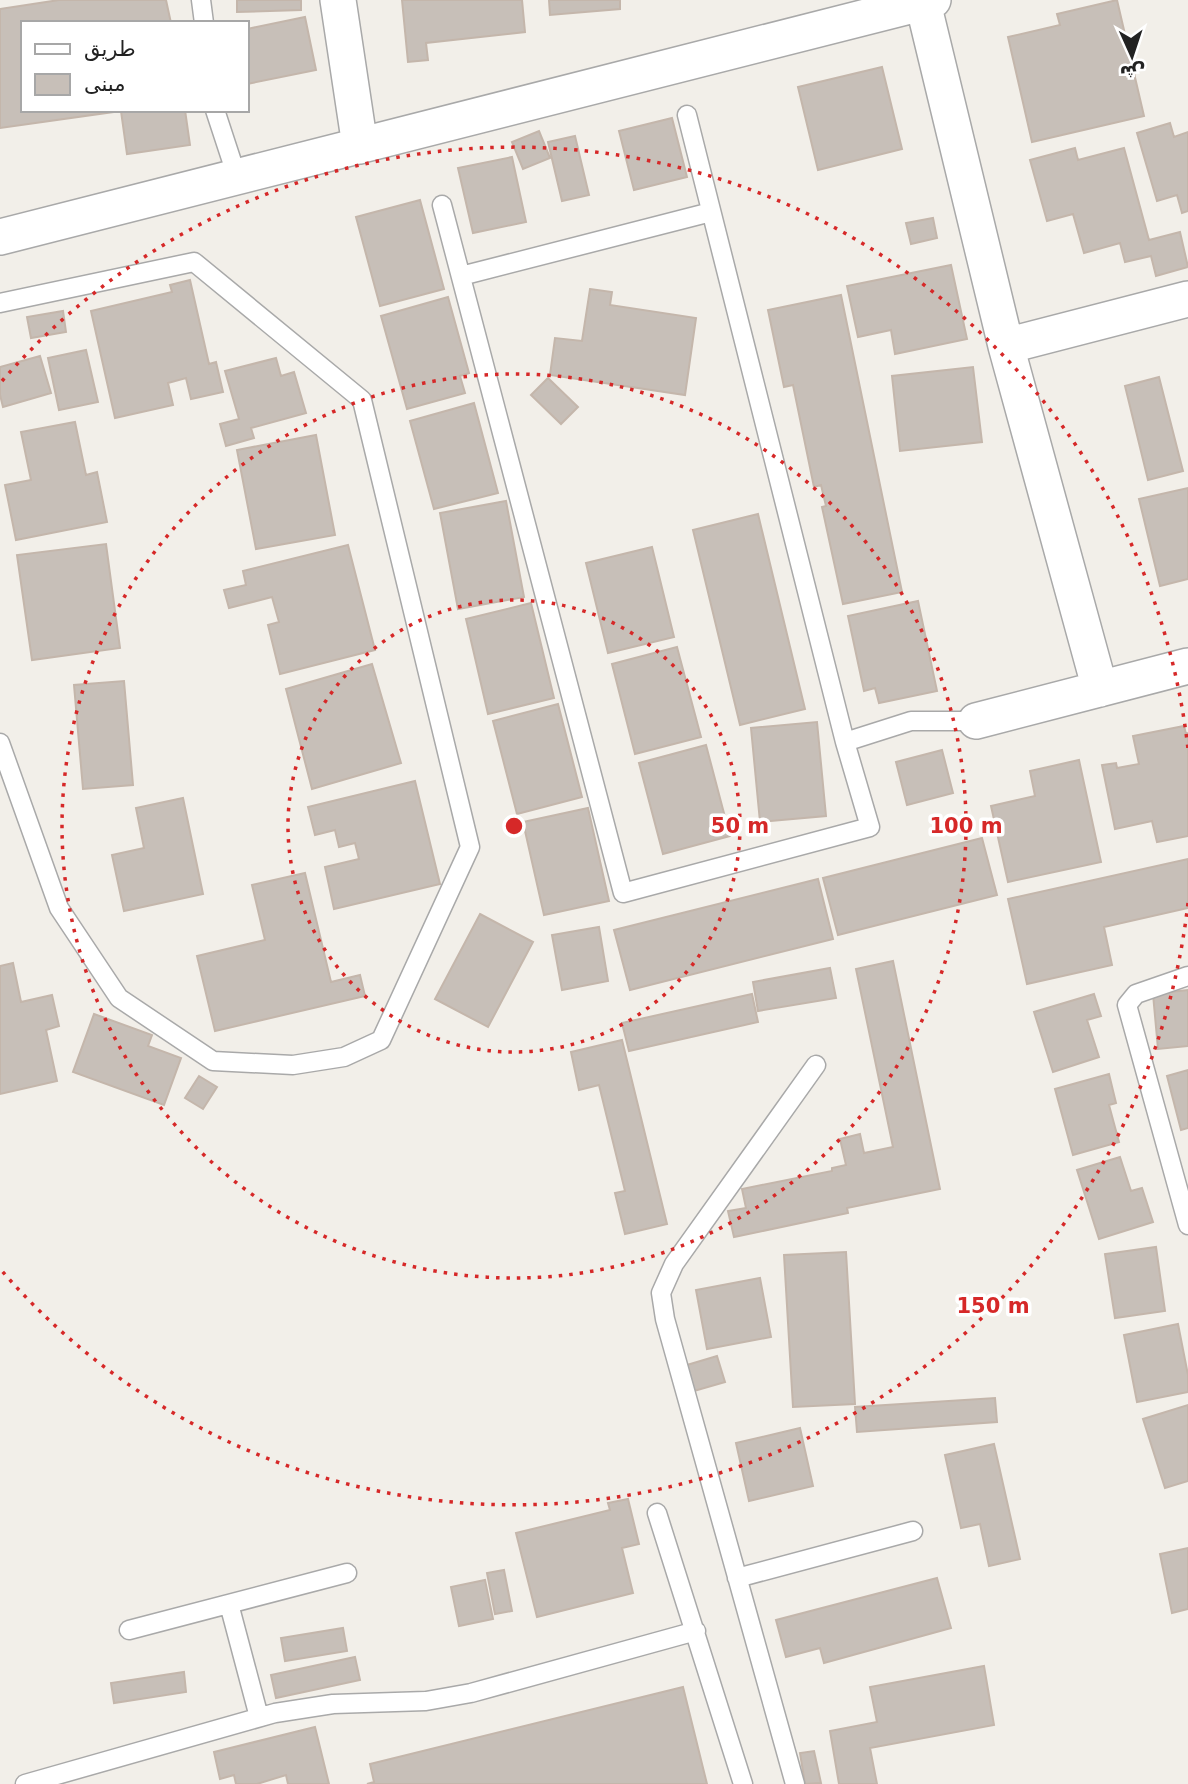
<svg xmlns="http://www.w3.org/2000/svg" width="1188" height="1784" font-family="'DejaVu Sans','Noto Sans Arabic',sans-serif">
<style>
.building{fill:#c7bfb8;stroke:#c4b6ab;stroke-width:2}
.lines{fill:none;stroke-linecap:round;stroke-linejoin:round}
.service-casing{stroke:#a9a9a9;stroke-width:21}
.minor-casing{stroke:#a9a9a9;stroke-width:38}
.service{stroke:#fff;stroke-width:18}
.minor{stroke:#fff;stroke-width:35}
.ring{fill:none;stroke:#d62828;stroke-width:3.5;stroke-dasharray:3.5 7}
.centre{fill:#d62828;stroke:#fff;stroke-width:3.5}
.ring-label{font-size:21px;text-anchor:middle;font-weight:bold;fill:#d62828;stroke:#fff;stroke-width:7;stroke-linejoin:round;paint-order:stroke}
</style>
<rect width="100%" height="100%" fill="#f2efe9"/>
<path class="building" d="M59,0H166L171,23H23V110H185L190,145L127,154L121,111L0,128V9Z
M237,0H301V10L237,12Z
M402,0H522L525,32L426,43L428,60L408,62Z
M549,0H620V9L550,15Z
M1117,0L1144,116L1032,142L1008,37L1060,25L1057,14Z
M305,17L316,70L247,84V29Z
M882,67L902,149L818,170L798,87Z
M672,118L687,177L634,190L619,131Z
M1170,123L1174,137L1188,132V211L1182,213L1177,195L1157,201L1137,133Z
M539,131L550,158L523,169L512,142Z
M575,136L589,195L562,201L548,142Z
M1075,148L1078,160L1124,148L1149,240L1180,232L1188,267L1156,276L1151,256L1125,262L1120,243L1084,253L1073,214L1047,221L1030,160Z
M512,157L526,222L473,233L458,168Z
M420,200L444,289L380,306L356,217Z
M933,218L937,238L911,244L906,223Z
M951,265L967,339L895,354L891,330L858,337L847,286Z
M190,280L209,364L216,362L223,392L191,399L186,378L168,383L173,405L115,418L91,311L172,292L170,285Z
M590,289L612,292L610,305L696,318L685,395L550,375L555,338L582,341Z
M841,295L902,592L843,604L822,507L826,506L821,485L814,487L793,385L784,387L768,310Z
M448,297L469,373L460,376L465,393L407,409L381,316Z
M63,311L66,332L31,338L27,317Z
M86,350L98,402L59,410L48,358Z
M40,356L51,393L3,407L0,395V367Z
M276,358L281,376L294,372L306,413L251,428L254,438L226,446L220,424L239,419L225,371Z
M973,367L982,442L900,451L892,376Z
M1159,377L1183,471L1148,480L1125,386Z
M548,378L578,407L561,424L531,395Z
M474,403L498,493L434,509L410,421Z
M75,422L86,475L97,472L107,522L16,540L5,485L31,480L21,432Z
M316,435L335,535L256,549L237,450Z
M1188,488V579L1160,586L1139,499Z
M506,501L524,597L458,609L440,513Z
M758,514L805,709L740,725L693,530Z
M106,544L120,648L32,660L17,555Z
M348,545L375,650L280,674L268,625L279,622L272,597L229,608L224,590L246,585L243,571Z
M652,547L674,637L608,653L586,563Z
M918,601L937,691L879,703L875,688L864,691L848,616Z
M531,603L554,698L488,714L466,619Z
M677,647L701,737L635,754L612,664Z
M372,664L401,763L312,789L286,689Z
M124,681L133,785L83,789L74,685Z
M558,704L582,797L517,814L493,721Z
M817,722L826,816L760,822L751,728Z
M1184,726L1186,734L1188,733V836L1157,842L1152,821L1115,829L1102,765L1116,763L1117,768L1139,764L1133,736Z
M706,745L730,836L663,854L639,763Z
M942,750L953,793L907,805L896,762Z
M1079,760L1101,862L1008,882L991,806L1035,796L1030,771Z
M415,781L440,884L334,909L325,867L359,859L355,843L339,847L335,830L315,835L308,807Z
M183,798L203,894L124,911L112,855L144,848L136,808Z
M588,808L609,901L544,915L523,822Z
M982,838L997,895L838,935L823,878Z
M1188,859V908L1104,927L1112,965L1027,984L1008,899Z
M305,873L331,982L360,975L365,996L215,1031L197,956L265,940L252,885Z
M818,879L833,939L630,990L614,930Z
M480,914L533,942L488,1027L435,999Z
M599,927L608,981L562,990L552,935Z
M893,961L940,1189L847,1208L848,1213L734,1237L728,1211L746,1208L742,1189L832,1171V1168L846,1165L840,1139L860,1134L864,1153L893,1147L856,969Z
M13,963L21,1002L52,995L59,1026L46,1030L57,1081L0,1094V966Z
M830,968L836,998L758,1011L753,982Z
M1188,990V1046L1158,1049L1153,994Z
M752,994L758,1022L629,1051L622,1023Z
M1094,994L1101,1016L1087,1020L1099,1057L1053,1072L1034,1012Z
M94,1014L152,1035L148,1046L181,1058L164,1105L73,1072Z
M622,1040L667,1224L625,1234L615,1193L625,1191L599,1085L579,1090L571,1052Z
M1188,1070V1128L1181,1130L1167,1076Z
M1109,1074L1116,1103L1109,1105L1119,1142L1073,1155L1055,1089Z
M199,1076L217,1087L203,1109L185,1098Z
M1120,1157L1131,1191L1142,1188L1153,1222L1099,1239L1077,1170Z
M1156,1247L1165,1311L1115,1318L1105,1254Z
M846,1252L855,1404L793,1407L784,1255Z
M760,1278L771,1337L707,1349L696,1290Z
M1178,1324L1188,1375V1392L1137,1402L1124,1335Z
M717,1356L725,1382L694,1391L687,1365Z
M995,1398L997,1422L857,1432L855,1407Z
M1188,1405V1481L1165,1488L1143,1419Z
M800,1428L813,1486L749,1501L736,1443Z
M994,1444L1020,1559L989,1566L980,1524L961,1528L945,1455Z
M628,1499L639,1544L622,1548L633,1593L537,1617L516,1533L610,1510L608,1503Z
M1188,1548V1609L1172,1613L1160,1554Z
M504,1570L512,1611L495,1614L487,1573Z
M937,1578L951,1628L824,1663L820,1648L786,1657L776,1620Z
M485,1580L493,1619L459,1626L451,1587Z
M343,1628L347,1651L285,1661L281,1638Z
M355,1657L360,1680L276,1698L271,1675Z
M984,1666L994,1725L870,1748L877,1784H839L830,1731L877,1722L870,1687Z
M184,1672L186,1692L114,1703L111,1683Z
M683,1687L707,1784H367L374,1782L370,1764Z
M315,1727L329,1784H288L286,1775L257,1784H236L234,1775L220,1779L214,1752Z
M814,1751L821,1783L805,1784L800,1753Z"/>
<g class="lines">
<g class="service-casing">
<path id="service" d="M201,0L204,23
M215,110L237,177
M687,115L845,742
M442,205L623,893L870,827L845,742L911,721H976
M461,276L711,212
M0,303L194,262L362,400L470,847L381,1040L344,1057L293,1065L213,1061L119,998L59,908L0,743
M1188,976L1136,994L1127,1005L1188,1225
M657,1513L743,1784
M737,1578L913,1531
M229,1604L259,1717
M129,1630L347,1573
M25,1784L275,1713L333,1704L426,1701L471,1693L696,1631
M795,1784L665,1319L661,1293L674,1264L816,1065"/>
</g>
<g class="minor-casing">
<path id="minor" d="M338,0L360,146
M923,3L1006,346
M0,237L933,0
M1100,689L1006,346L1188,299
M976,721L1188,666"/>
</g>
<use href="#service" class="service"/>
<use href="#minor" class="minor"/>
</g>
<g class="ring">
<circle cx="514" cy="826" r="226"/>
<circle cx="514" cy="826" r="452"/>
<path d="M1188 903A678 678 0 0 1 2 1271M2 381A678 678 0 0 1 1188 749"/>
</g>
<circle cx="514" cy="826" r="10" class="centre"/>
<g class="ring-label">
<text x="740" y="833">50 m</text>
<text x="966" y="833">100 m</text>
<text x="993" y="1313">150 m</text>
</g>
<rect x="21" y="21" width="228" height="91" fill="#ffffff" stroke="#a7a7a7" stroke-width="2"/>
<rect x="35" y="44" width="35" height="10" fill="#ffffff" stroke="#a7a7a7" stroke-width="2"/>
<text x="84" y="56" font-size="21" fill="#222222">طريق</text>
<rect x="35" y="74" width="35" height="21" fill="#c7bfb8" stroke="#a7a7a7" stroke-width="2"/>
<text x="84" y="91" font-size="21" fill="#222222">مبنى</text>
<g transform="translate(1132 56) rotate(177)" stroke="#ffffff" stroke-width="5" paint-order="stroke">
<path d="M0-5L12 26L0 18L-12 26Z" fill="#222222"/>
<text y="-10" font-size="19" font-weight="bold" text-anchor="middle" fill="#222222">ش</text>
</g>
</svg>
